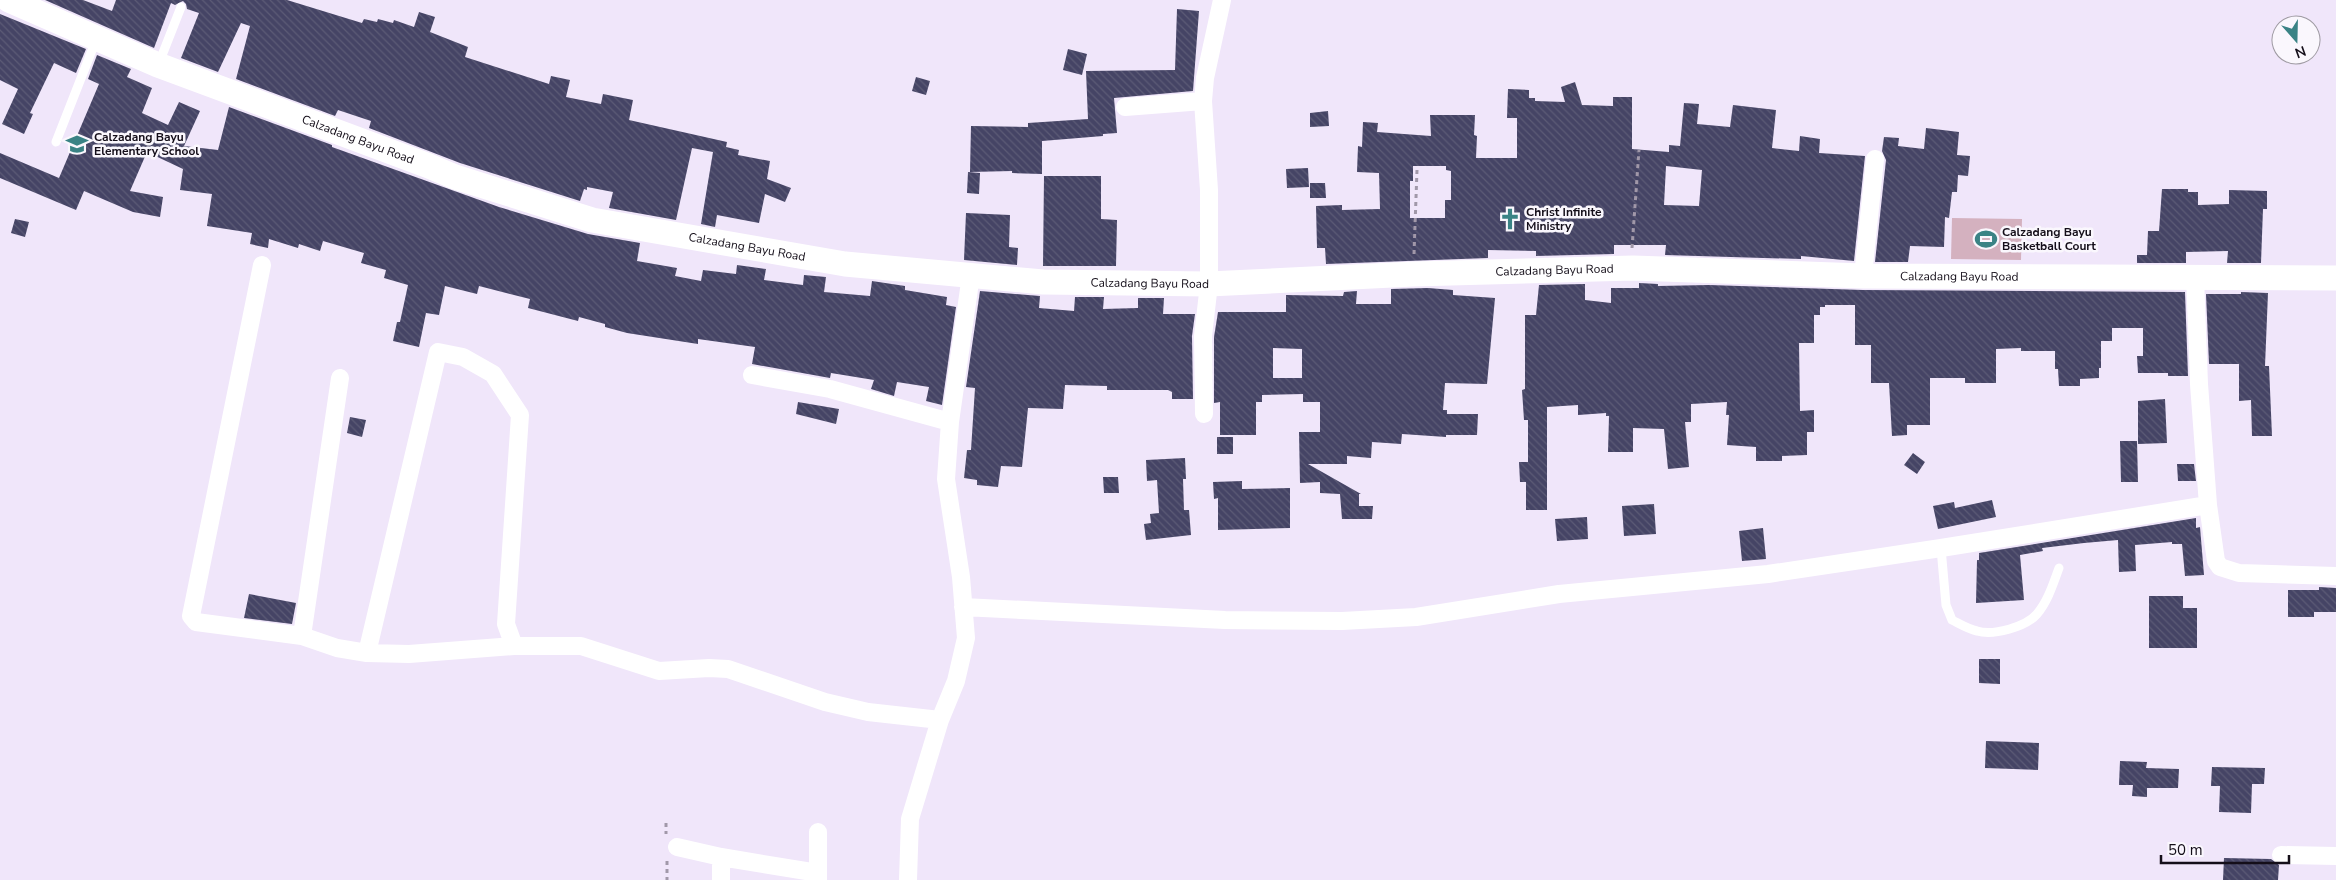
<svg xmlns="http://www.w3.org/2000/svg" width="2336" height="880" font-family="'Nunito Sans',sans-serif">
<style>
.pitch{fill:#d4b1bf}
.building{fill:url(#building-back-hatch);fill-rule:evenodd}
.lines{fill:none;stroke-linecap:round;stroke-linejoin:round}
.path{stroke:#a198a9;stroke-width:3;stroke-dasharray:4 4;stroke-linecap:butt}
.lane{stroke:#fff;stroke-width:9}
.street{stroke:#fff;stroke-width:18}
.secondary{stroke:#fff;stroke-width:25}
.labels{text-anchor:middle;stroke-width:5;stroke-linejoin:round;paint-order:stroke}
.poi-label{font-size:12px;font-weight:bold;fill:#140e19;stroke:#faf7fd;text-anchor:start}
.street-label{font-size:12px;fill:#140e19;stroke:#faf7fd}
</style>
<defs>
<pattern id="building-back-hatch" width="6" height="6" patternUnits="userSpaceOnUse" patternTransform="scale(1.25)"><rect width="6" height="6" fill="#454465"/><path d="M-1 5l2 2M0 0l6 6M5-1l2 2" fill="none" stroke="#5c5b76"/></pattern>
</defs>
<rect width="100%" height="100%" fill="#f0e6fa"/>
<path class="pitch" d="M1952,218L2022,219L2021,260L1951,259Z"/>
<path class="building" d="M45,0H83L112,11L116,0H287L362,23L364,19L377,22L378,19L393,23L394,20L414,27L419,12L435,17L430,32L468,47L465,57L549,84L551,76L570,80L566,97L601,104L603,94L633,100L629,120L727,142L726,147L739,150L738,155L770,161L767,179L791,188L785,202L765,194L759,223L717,215L715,227L701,224L713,152L692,148L676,220L609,208L613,192L587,187V190L584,189L580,201L460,163L369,128L371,121L338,110L335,116L236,79L250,26L241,23L218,72L181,58L199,13L187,9L186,4L183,1L175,5L171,3L154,48Z
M1177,9L1199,11L1193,91L1114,98L1117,133L1103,134V136L1042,141V174L1012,173V171L970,172L971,126L1028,127V123L1088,119L1086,71L1175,70Z
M0,14L86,49L76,73L54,63L30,113L33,114L24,134L2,124L18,89L0,80Z
M1068,49L1087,54L1082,75L1063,70Z
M97,55L131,69L127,77L152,88L142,113L168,125L179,102L200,111L184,146L218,150L229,107L332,145V147L499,207L588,234L640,243L637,261L677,268L675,276L701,281L703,270L736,274L737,265L766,269L764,280L803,285L804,275L826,277L824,292L870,296L872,281L905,286V290L947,297L946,305L956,307L942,405L926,401L929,387L897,382L894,396L871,389L874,380L831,373L830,378L752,364L755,347L698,339V344L627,333L605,327V324L579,317L578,321L528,308L530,299L479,286L477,294L445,286L439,315L426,313L419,347L393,341L397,322H400L408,285L384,278L386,270L361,263L364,253L323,241L320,251L299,244L298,248L269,239L268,248L250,244L252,233L207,226L212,194L180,190L183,169L147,152L130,191L163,197L160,217L133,212L84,191L76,210L0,178V153L59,178L99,84L88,79Z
M916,77L930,81L926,95L912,91Z
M1575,82L1582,105L1613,106V97H1632V149L1669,152V145L1680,146L1684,103L1699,104L1697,124L1730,127L1733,105L1776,110L1772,148L1799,151L1800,136L1820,139L1819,153L1865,156L1854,261L1801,256V259L1665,255L1666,245H1614V254L1536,256V251L1488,250V258L1326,264L1325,248H1317L1316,206L1342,205V210L1380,209L1379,173L1357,172L1358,146L1362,147L1363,122L1378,123L1377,132L1431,136L1430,115H1475L1474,135L1477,136L1476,158H1517V118H1507L1508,89L1529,90V98H1535V101L1565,102L1561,87ZM1413,166H1446V170L1451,171V200H1445V218H1410V181H1413ZM1666,166L1702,170L1699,206L1664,205Z
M1328,111L1329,126L1310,127V113Z
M1926,128L1959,132L1957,155L1970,156L1968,176L1958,175L1957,192H1952L1949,218L1945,217L1944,247L1910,246L1908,262H1875L1886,160L1882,151L1884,137L1899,138L1898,146L1924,149Z
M1308,168L1309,187L1287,188L1286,169Z
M968,172L980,173L979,194L967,193Z
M1044,176H1101V219L1117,220L1116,266H1043Z
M1310,183H1325L1326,198H1310Z
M2162,189H2188V192H2198V205L2229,204V190L2267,191V209H2263L2261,263H2227L2228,251L2186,252V263H2137V255H2147L2148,231H2159Z
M966,213L1010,215L1009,247L1018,248L1017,265L964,260Z
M15,219L29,222L25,237L11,233Z
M1639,283L1658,284V286L1709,285L1863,290L2185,292L2188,376H2168V373H2138L2137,356H2143V328H2112V341H2101V368H2099V378L2080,379V386H2059L2058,369H2055V351H2021V348L1996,349V383H1965V378H1930V425H1907V435L1892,436L1889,383H1871V345H1855V305H1825V307H1820V315H1814V343H1799L1800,411L1814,410V432H1807V455L1782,456V461H1756V447L1727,445L1729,415H1726L1727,402L1691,404V422H1685L1689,467L1668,469L1664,429L1633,428V452H1608L1609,416H1606V413L1578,415V405L1547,407V510H1526V482H1520L1519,462H1528V420H1524L1522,390L1525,389V315H1536L1539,285L1585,284V300L1611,303V288H1639Z
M1428,288L1453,290V295L1495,298L1487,384L1445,383L1443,410H1447V414H1478L1477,435H1446V437L1402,434L1401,444L1372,442L1371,458L1347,456V464H1308L1361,494H1359V506H1373L1372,519H1342L1340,494L1320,493V482L1300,483L1299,432H1320V402H1303V394L1262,395V402H1256V435H1220V402L1214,403V337L1218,312H1286V295L1343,296L1344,292L1357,291L1356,304H1391V289ZM1273,348L1302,349V378H1273Z
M980,291L1040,296L1039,308L1074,311L1075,297H1104L1103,309L1138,308V298H1164L1163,314H1195L1192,336L1193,399H1172V392L1168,390H1107V386L1065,385L1063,409L1028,408L1022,467L1001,466L998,487L977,485V480L964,478L967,450H971L975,388L966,387Z
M2241,292L2268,293L2265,366H2269L2272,436H2252L2251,400L2239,401V364H2209L2206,294H2241Z
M2165,399L2167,443L2138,444V401Z
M798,402L839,409L836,424L796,414Z
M350,417L366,420L362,437L347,433Z
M1217,437H1233V454H1217Z
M2120,441H2137L2138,482H2121Z
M1913,453L1925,462L1917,474L1904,465Z
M1185,458L1186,479H1183L1184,510H1189L1191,535L1146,540L1144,524L1151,523L1150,514L1159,513L1157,480L1147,481L1146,460Z
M2177,464H2194L2196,481H2178Z
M1103,477H1118L1119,493H1104Z
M1242,481V489L1290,488V528L1218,530V498L1214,499L1213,482Z
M1992,500L1996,517L1938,529L1933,506L1954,502L1955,508Z
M1654,504L1656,534L1624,536L1622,506Z
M1587,517L1588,539L1557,541L1555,519Z
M2196,518V528L2200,527L2204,575L2185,576L2182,544H2172V542L2135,545L2136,571L2119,572L2118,540L2084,543L2042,548L2043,551L2020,555L2024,600L1976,603L1977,560H1979V553Z
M1763,528L1766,559L1742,561L1739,531Z
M2319,587L2336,588V612H2314V617H2288V590H2319Z
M249,594L296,603L292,624L244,618Z
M2149,596H2183V608H2197V648H2149Z
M1979,659H2000V684L1979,683Z
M1986,741L2039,743L2038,770L1985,768Z
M2120,761L2147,762L2146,768L2179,769L2178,788H2147V797L2132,796L2133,785H2119Z
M2212,767L2265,768L2264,784H2252L2251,813L2219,812L2220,786H2211Z
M2224,858L2271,859L2279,865L2278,880H2223Z"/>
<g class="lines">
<path class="path" d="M1632,248L1639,150
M1414,254L1417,170
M666,823V834
M667,861V880"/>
<path class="lane" d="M159,63L181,7
M56,142L96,40
M1941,548L1946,605L1952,620C1960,624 1968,629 1977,631C1993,636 2026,627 2037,614C2048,601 2053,584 2059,568"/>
<path class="street" d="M1125,107L1203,101
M262,265L191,616L196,622L302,636L337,648L367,653L409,654L514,646H581L659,671L709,668L728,669L825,702L868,712L940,720
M1863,276L1875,159
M2195,276L2199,384L2208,505L2216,561L2220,567L2239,573L2336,576
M752,375L830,389L950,422
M1204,414L1203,336L1209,284V190L1203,101L1205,78L1222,0
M963,607L1225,620L1342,621L1416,617L1559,594L1768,574L1941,548L2208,505
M302,636L340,378
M367,653L438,352L463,357L493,374L520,415L506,624L514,646
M677,847L721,857
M2281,855L2336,856
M818,873V832
M721,880V857L818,873V880
M908,880L910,819L940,720L956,681L966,638L961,577L946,479L950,422L971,275"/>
<path class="secondary" id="s1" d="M9,0L158,65L429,166L455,177L592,220L845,264L1043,282L1209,284L1413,274L1633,268L1863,276L2336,278"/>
</g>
<defs>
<g id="school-bare" transform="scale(1.725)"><path d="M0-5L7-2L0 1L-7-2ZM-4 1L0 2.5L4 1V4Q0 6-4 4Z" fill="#3a8385" stroke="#faf7fd" stroke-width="2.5" paint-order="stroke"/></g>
<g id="church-bare" transform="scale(1.725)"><path d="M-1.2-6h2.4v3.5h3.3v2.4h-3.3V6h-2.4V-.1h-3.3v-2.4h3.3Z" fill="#3a8385" stroke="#faf7fd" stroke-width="2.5" paint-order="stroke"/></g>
<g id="stadium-bare" transform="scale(1.725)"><path d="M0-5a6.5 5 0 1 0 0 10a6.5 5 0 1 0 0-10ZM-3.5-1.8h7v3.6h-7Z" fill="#3a8385" stroke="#faf7fd" stroke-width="2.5" paint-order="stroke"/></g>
</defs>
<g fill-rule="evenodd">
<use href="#school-bare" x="77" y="144"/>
<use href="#church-bare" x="1510" y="219"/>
<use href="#stadium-bare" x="1986" y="239"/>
</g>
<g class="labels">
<g class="poi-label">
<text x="94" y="141">Calzadang Bayu<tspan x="94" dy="14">Elementary School</tspan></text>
<text x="1526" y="216">Christ Infinite<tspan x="1526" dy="14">Ministry</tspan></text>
<text x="2002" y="236">Calzadang Bayu<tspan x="2002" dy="14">Basketball Court</tspan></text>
</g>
<g class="street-label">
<text dy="4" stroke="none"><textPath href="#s1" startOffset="376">Calzadang Bayu Road</textPath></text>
<text dy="4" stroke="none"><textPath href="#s1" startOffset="781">Calzadang Bayu Road</textPath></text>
<text dy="4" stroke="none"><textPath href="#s1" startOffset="1591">Calzadang Bayu Road</textPath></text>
<text dy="4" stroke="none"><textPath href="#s1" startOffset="1996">Calzadang Bayu Road</textPath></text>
<text dy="4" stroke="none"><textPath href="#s1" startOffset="1186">Calzadang Bayu Road</textPath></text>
</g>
</g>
<g transform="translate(2296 40) rotate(160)"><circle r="24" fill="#faf7fd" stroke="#9e9aa2"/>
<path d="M0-4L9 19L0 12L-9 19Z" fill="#3a8385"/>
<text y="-8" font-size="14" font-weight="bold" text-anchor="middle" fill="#140e19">N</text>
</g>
<path d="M2161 855v8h128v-8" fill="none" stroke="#140e19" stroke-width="2.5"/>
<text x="2168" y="855" font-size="15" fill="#140e19" stroke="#faf7fd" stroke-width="4" paint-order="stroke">50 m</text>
</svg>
